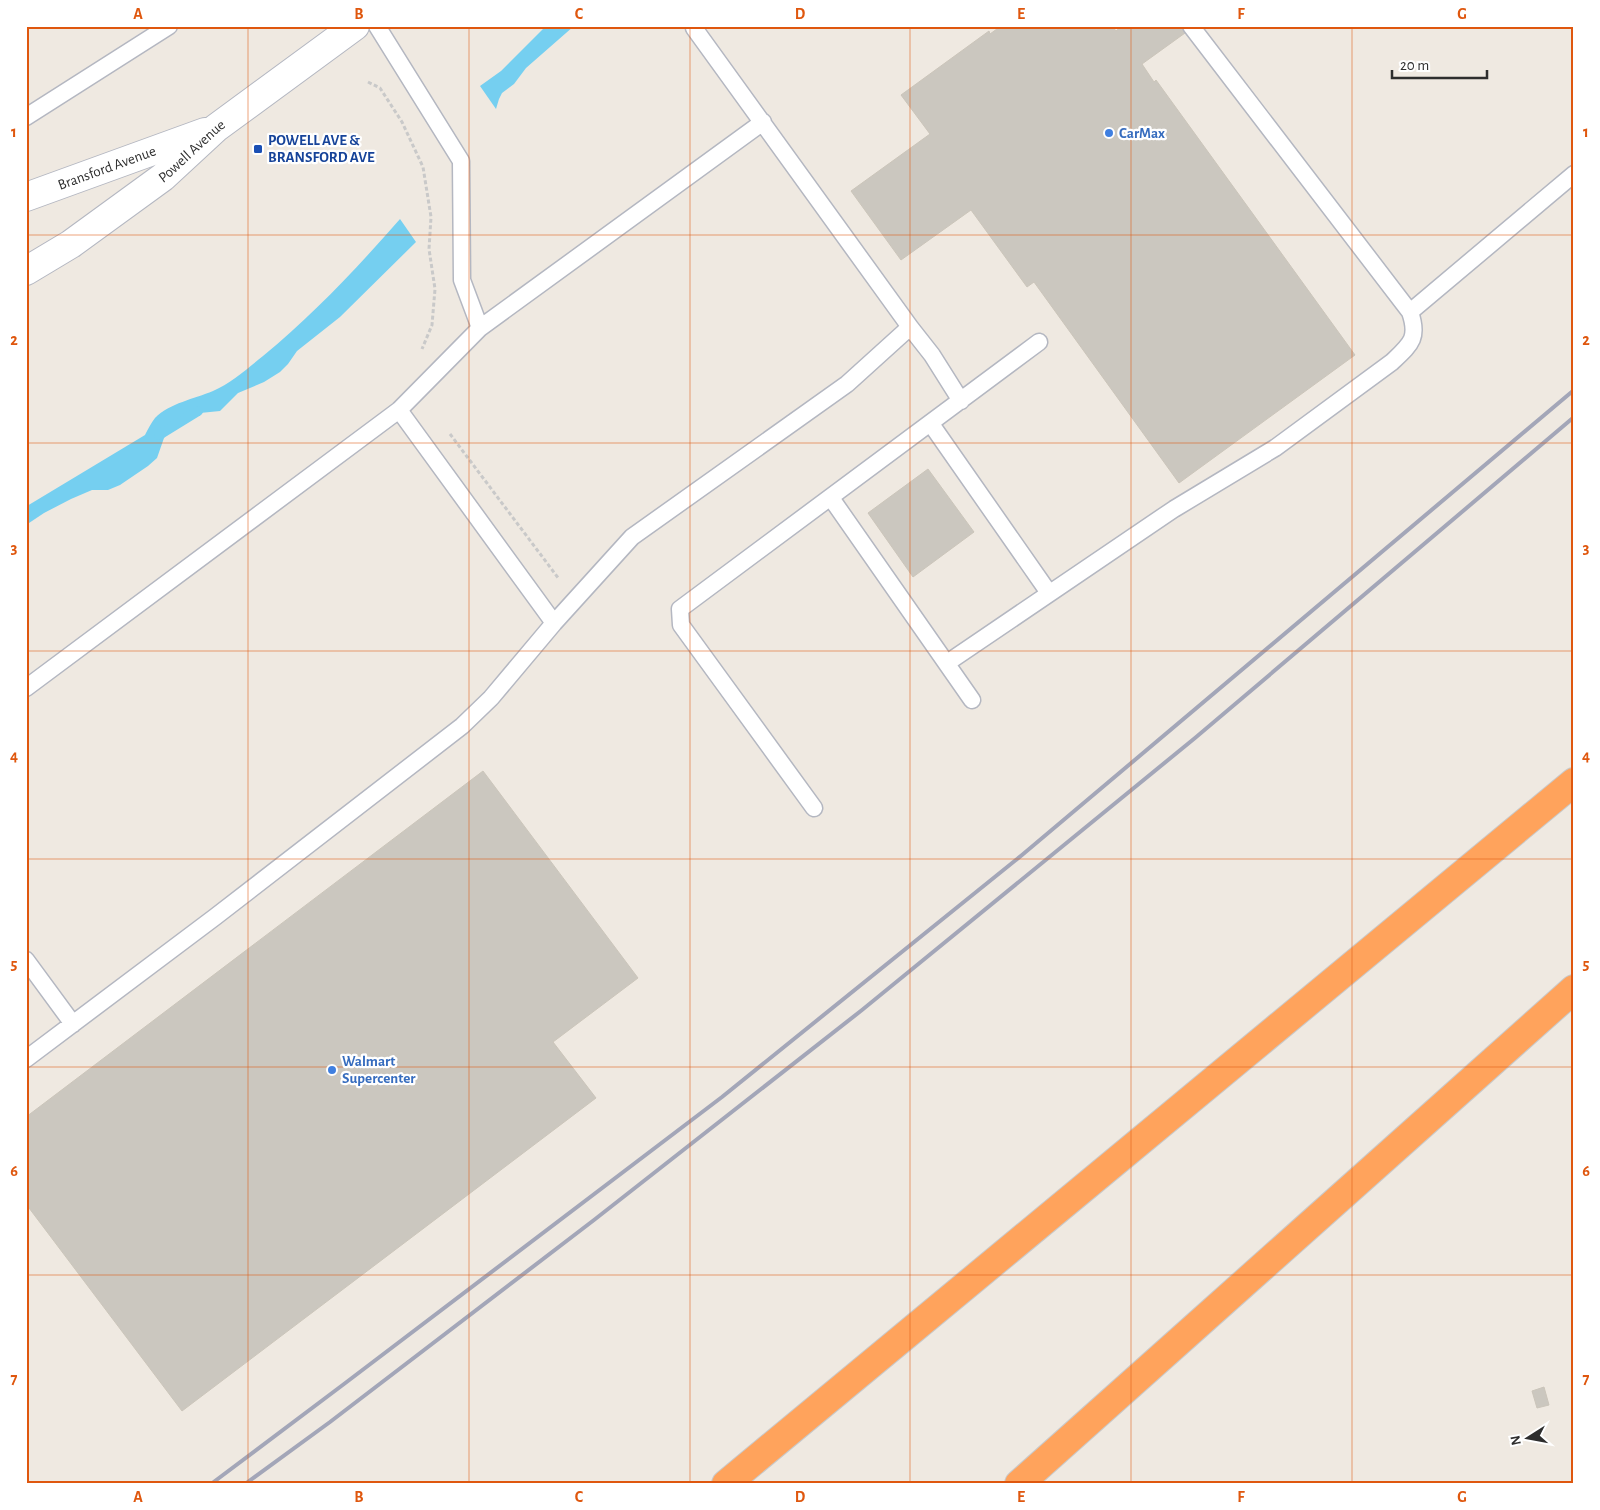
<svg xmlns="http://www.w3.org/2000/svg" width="1600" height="1510" font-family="'Alegreya Sans',sans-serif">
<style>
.water{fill:#75cff0}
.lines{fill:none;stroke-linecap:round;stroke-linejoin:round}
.stream{stroke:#75cff0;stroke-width:10}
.building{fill:#cbc7bf;stroke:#cbc5ba}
.service-casing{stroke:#b4b7c1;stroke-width:19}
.secondary-casing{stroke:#b4b7c1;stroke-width:30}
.motorway-casing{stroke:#c9c9c9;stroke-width:30}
.path{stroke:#c9c9c9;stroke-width:3;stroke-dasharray:4 2.5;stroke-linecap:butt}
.service{stroke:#fff;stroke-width:16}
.secondary{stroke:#fff;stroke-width:28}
.motorway{stroke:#ffa35c;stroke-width:28}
.rail{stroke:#a3a6b8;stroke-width:4}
.grid{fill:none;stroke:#df570e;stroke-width:1;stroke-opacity:0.55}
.shop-dot{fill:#3f7fe0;stroke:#fff;stroke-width:2}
.transit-dot{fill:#1a4fb4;stroke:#fff;stroke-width:2}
.labels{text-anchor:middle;stroke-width:4.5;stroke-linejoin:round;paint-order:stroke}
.shop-label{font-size:15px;font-weight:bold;fill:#366cbe;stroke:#fff;text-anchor:start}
.transit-label{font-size:15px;font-weight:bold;fill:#164399;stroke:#fff;text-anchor:start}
.street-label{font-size:15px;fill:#2e2e2e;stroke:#fff}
.neatline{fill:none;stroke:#df570e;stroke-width:2}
.grid-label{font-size:16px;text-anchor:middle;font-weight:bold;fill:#df570e}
</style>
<rect width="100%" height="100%" fill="#efe9e1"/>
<path class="water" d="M546,26H574L526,68L514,84L502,93L499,99L496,109L480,86L501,71Z
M400,219L416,242L340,317L297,351L288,364L280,372L264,382L238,393L220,411L200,413L183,418L174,424L164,438L157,458L148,466L120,485L108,490H92L71,499L44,513L26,525L27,506L145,435C148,429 151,423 155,418C170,403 194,399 213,391C231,383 248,368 263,356C313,315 358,267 400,219Z"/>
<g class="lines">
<path class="stream" d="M159,435L198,411"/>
</g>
<path class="building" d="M1001,26H1112L1116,31L1122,26H1181L1185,33L1142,64L1154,82L1156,80L1355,355L1179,483L1034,282L1027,287L971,210L901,260L851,191L930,134L901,95L989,31L990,34Z
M928,469L974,532L913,577L868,513Z
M483,771L638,978L553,1042L596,1098L182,1411L26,1204V1117Z
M1544,1387L1549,1405L1537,1408L1532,1391Z"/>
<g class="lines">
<g class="service-casing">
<path id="service" d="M377,26L461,161L462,280L480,328
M26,117L169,26
M1410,312L1574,174
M910,327L932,355L961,401
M399,410L554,623
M931,424L1049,593
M831,498L972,700
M947,663L1174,509L1275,448L1392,362C1411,344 1419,338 1410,312L1191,26
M26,688L399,410L480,328L763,122
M814,808L681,625L680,609L1039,342
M26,960L73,1024
M26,1059L215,917L462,726L491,698L554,623L632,537L847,384L910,327L694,28"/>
</g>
<g class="secondary-casing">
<g id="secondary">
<path id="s1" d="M26,197L205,132"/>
<path id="s2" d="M26,271L71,244L163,177L216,128L355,26"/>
</g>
</g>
<g class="motorway-casing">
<path id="motorway" d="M726,1484L1574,782
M1019,1484L1574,989"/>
</g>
<path class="path" d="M368,82L380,88L402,122L423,167L431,217L429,249L435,289L432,325L422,349
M450,434L559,579"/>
<use href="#service" class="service"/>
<use href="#secondary" class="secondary"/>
<use href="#motorway" class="motorway"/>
<path class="rail" d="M211,1484L344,1384L722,1097L1022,855L1574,390
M245,1484L330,1422L594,1220L862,1010L1195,738L1574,417"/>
</g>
<path class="grid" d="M248,26V1484M469,26V1484M690,26V1484M910,26V1484M1131,26V1484M1352,26V1484M26,235H1574M26,443H1574M26,651H1574M26,859H1574M26,1067H1574M26,1275H1574"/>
<g class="shop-dot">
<circle cx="1109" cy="133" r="5"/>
<circle cx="332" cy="1070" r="5"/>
</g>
<rect class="transit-dot" x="253" y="144" width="10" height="10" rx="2.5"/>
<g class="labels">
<g class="shop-label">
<text x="1119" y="138">CarMax</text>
<text x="342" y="1066">Walmart<tspan x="342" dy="17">Supercenter</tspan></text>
</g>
<g class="transit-label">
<text x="268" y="145">POWELL AVE &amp;<tspan x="268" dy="17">BRANSFORD AVE</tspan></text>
</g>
<g class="street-label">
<text dy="5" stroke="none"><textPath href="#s2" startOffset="205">Powell Avenue</textPath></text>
<text dy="5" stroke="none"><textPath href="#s1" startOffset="86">Bransford Avenue</textPath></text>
</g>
</g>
<rect width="1600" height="1510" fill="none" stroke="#ffffff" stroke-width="55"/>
<g transform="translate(1528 1438) rotate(259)" stroke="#ffffff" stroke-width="4" paint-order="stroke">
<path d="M0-4L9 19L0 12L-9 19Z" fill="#2e2e2e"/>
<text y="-8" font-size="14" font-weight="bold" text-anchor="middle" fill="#2e2e2e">N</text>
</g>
<path d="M1392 70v8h95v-8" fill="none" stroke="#2e2e2e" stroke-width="2.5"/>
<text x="1400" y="70" font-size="15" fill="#2e2e2e" stroke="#ffffff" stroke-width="4" paint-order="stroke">20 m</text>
<rect x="28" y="28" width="1544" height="1454" class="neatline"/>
<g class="grid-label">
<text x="138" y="19">A</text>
<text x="359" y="19">B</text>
<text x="579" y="19">C</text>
<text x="800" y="19">D</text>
<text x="1021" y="19">E</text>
<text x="1241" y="19">F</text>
<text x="1462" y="19">G</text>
<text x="14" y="137">1</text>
<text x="1586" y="137">1</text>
<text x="14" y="345">2</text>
<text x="1586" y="345">2</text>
<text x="14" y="553">3</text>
<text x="1586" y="553">3</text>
<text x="14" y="761">4</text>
<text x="1586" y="761">4</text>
<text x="14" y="969">5</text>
<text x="1586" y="969">5</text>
<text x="14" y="1176">6</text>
<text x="1586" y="1176">6</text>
<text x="14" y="1384">7</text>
<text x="1586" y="1384">7</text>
<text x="138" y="1502">A</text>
<text x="359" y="1502">B</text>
<text x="579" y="1502">C</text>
<text x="800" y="1502">D</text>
<text x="1021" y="1502">E</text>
<text x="1241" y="1502">F</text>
<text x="1462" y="1502">G</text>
</g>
</svg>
